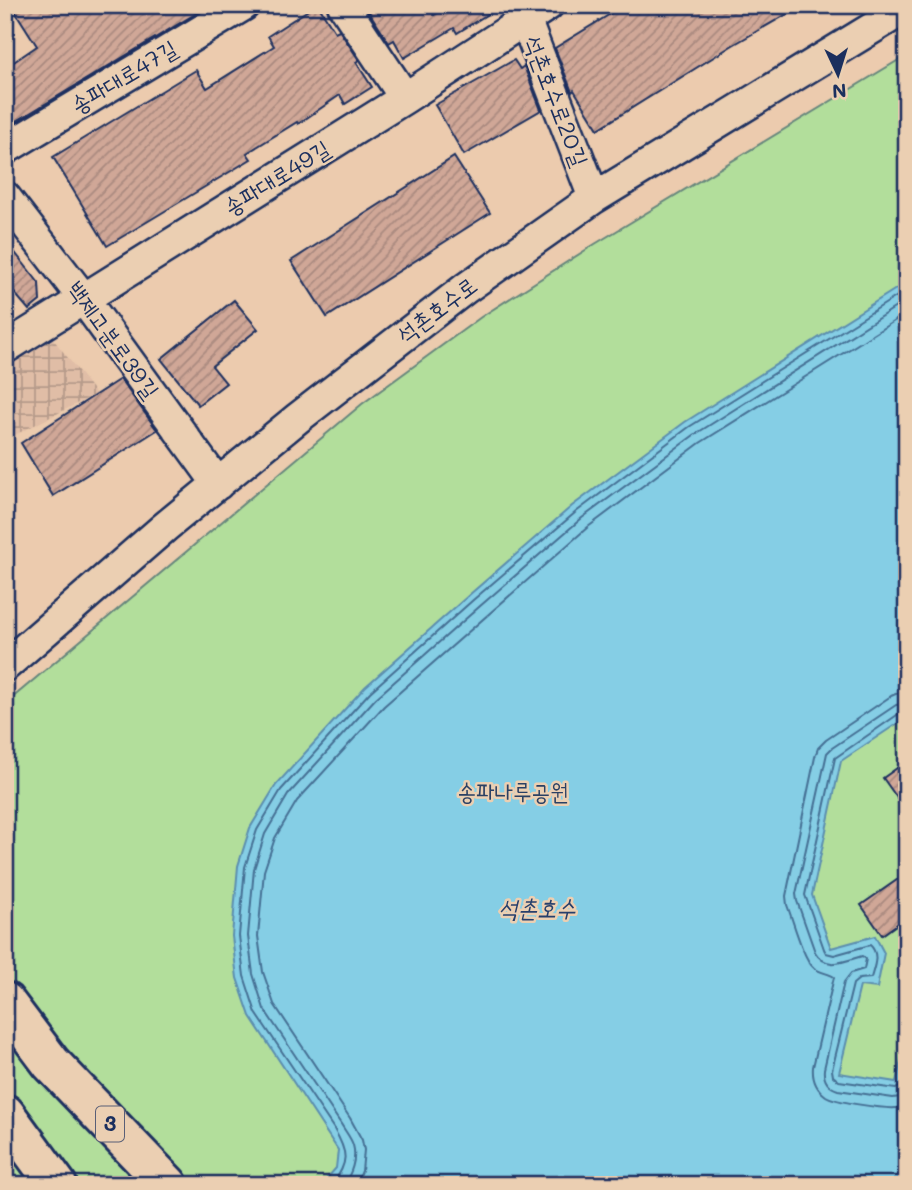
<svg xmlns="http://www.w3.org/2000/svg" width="912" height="1190" font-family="Mali,'Poor Story',sans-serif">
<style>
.industrial{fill:url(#industrial-grid)}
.green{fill:#b2de9b;stroke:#66867c;stroke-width:2}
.water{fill:#85cee5;stroke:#5b8eaf;stroke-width:2}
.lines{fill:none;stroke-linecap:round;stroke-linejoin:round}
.shore{stroke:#456f94;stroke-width:2}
.building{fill:url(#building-hatch);stroke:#1b2f5e;stroke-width:2}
.minor-casing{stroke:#1b2f5e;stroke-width:35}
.major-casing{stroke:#1b2f5e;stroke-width:44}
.minor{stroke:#ebcfb2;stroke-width:30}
.major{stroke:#ebcfb2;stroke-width:38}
.labels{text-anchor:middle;stroke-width:5;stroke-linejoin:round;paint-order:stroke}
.shield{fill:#ebcfb2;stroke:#595f77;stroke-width:2}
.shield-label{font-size:21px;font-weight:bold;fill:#1b2f5e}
.street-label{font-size:23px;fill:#1b2f5e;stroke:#ebcfb2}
.park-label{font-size:23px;fill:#2a4064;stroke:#ebcfb2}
.water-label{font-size:24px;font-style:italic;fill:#263f6c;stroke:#ebcfb2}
</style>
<defs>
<pattern id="industrial-grid" width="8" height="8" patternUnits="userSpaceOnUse" patternTransform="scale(1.75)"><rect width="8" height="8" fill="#e0bda6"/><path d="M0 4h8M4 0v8" fill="none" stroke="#b59a8a"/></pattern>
<pattern id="building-hatch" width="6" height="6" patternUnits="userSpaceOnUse" patternTransform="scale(1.75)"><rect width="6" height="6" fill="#d0a797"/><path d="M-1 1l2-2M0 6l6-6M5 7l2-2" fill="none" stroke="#a8887e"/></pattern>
</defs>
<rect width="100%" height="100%" fill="#eccbae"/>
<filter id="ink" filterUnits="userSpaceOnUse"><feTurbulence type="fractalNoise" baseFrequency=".0143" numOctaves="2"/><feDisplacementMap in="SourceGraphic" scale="14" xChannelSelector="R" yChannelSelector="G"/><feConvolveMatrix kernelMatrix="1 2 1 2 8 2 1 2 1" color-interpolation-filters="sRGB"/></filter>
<g filter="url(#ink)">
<path class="industrial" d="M47,331L96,394L5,440V358Z"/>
<path class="green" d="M907,55V1185H5V704L362,404L481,317L595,244Z"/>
<path class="water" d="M907,282V717L841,761L812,895L831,948L875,936L884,953L877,988L860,986L839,1073L896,1082L907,1034V1185H321L336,1168L338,1150L250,1016L237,978L232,936L238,866L250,828L276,785L365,687L469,595L572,506L685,422Z"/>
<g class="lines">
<path class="shore" d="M907,693H898L891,696L826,740L818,748L815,757L786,896L787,905C793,920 803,959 814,968C820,973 829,973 834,977L813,1067C812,1079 816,1089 826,1096C835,1102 884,1109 896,1108C901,1108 902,1107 907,1105
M907,703L896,705L832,748L827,753L796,894L797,901L815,952C826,971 845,961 862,956L866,959L864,969L851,973L844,982L824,1069C823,1080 828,1087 838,1090L893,1098L900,1097L907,1093
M907,712L900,713L835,758L805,895L824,949L826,953L834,955L870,945C880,954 874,967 871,978L859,979L853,984L832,1070L833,1076L839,1081L896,1089L903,1084L907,1067
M332,1185C349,1162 348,1153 334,1129L256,1013L244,976L239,936L245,867L257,830L281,790L370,692L473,600L576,512L689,427L907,290
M343,1185C351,1175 357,1159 353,1145C351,1138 345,1131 341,1124L264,1009L253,974L248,936L254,869L265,834L288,795L376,698L479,607L582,518L694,435L907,300
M356,1185L362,1171L364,1150L362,1140L350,1118L274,1004L263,972L258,936L264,871L275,838L297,801L384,706L588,527L700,443L907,313"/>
</g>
<path class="building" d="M11,5H210L5,128V68L37,46Z
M316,5H318L335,32L339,30L359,60L356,62L372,87L345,104L340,95L298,124L297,122L247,153L251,159L107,246L53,157L196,70L207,88L274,46L268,36Z
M381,5H428L434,15L450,5H499V7L457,33L454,28L404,58L394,40L389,43L369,12Z
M625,5H803L733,45L598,129L574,90L572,92L555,48Z
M514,60L520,69L524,66L541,110L464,155L435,105Z
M454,157L490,213L327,317L291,261Z
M5,240L39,283L40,301L29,310L5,282Z
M234,300L258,329L212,366L226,383L198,405L161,359Z
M120,379L157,430L53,496L21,443Z
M907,761V812L883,778Z
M907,873V917L882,935L861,905Z"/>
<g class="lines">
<g class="minor-casing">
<path id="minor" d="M343,5L405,98
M516,5L525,19L594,198
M5,149L244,5
M5,197L83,298L218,484
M5,348L405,98L548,5
M5,666L165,527L298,418L466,288L594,198L907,7"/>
</g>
<g class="major-casing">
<path id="major" d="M5,1002L51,1063L168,1185
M5,1114L57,1185"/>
</g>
<use href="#minor" class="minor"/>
<use href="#major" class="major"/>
</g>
</g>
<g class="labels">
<rect class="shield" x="96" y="1106.5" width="28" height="35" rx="5"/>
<g class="shield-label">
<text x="110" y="1131">3</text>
</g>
<g class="street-label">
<text transform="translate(124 77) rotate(-31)" y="8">송파대로47길</text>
<text transform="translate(556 101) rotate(69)" y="8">석촌호수로20길</text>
<text transform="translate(277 178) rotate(-32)" y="8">송파대로49길</text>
<text transform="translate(437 310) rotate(-37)" y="8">석촌호수로</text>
<text transform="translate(113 340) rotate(54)" y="8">백제고분로39길</text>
</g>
<g class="park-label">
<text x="513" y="800">송파나루공원</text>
</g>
<g class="water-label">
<text x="537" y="917">석촌호수</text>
</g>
</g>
<rect width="912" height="1190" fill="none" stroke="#ebcfb2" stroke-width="28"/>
<rect x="14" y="14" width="884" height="1162" fill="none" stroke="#1b2f5e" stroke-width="2.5" filter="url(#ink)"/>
<g transform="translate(838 74) rotate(176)" stroke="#ebcfb2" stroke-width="5" paint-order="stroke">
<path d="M0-5L12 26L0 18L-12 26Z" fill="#1b2f5e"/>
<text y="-10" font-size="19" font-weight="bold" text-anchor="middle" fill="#1b2f5e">N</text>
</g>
</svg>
